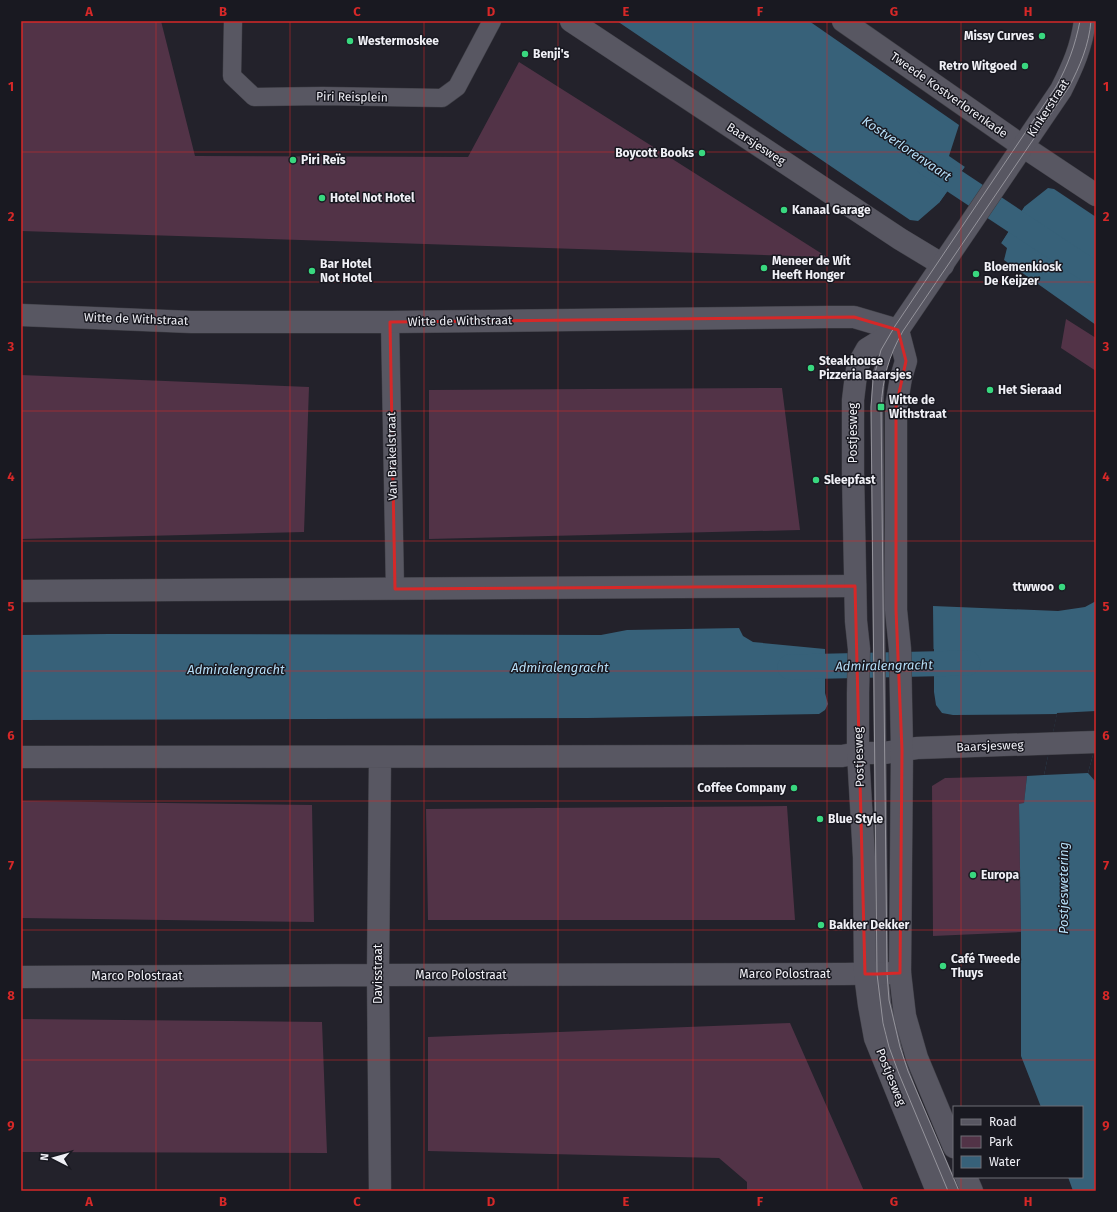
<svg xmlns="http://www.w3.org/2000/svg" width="1117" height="1212" font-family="'Fira Sans',sans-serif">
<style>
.green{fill:#523347}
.water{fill:#376179}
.pier{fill:#23222b}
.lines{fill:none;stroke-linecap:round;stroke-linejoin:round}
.canal{stroke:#376179;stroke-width:25}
.service-casing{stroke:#3e3e45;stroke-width:13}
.pedestrian-casing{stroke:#3e3e45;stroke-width:19}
.minor-casing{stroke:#3e3e45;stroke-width:23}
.tertiary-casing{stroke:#3e3e45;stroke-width:23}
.service{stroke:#585762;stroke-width:12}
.pedestrian{stroke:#585762;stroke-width:18}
.minor{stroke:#585762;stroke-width:22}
.tertiary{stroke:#585762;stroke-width:22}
.tram{stroke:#95949c;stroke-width:1}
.marked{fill:none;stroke:#d62828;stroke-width:3;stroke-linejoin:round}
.grid{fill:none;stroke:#d62828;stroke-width:1;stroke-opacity:0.55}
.poi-dot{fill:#39d87f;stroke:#191921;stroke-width:1.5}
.labels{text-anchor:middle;stroke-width:3;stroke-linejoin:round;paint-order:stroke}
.poi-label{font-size:12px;font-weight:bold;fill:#f0f0f6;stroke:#191921;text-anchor:start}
.street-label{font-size:12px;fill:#f0f0f6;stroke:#191921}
.water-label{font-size:13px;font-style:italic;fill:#b6dff8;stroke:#191921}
.neatline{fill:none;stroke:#d62828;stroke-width:1.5}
.grid-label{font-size:13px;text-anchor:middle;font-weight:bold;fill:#d62828}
</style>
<rect width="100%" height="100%" fill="#23222b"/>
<path class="green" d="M21,21H161L195,156L468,157L519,62L827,257L21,231Z
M1066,319L1096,338V371L1061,348Z
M21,375L309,387L304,532L21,539Z
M782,388L800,530L429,539V390Z
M1027,776L1024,804H1019L1021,932L933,936L932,786L945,778Z
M21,801L312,805L314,922L21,918Z
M787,806L795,920H428L426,809Z
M21,1019L322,1022L327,1153L21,1152Z
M790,1023L864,1191H747V1182L719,1158L428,1151V1037Z"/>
<path class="water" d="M617,21H809L959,125L949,156L965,167L940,202L918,221L910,220Z
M1048,188L1054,189L1096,217V325L1004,260L1007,248L1001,243L1024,207Z
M1096,601V744L1088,773L1096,782V1191H1073L1068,1177H1082V1107H1041L1021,1056V932L1019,804L1024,803L1027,776L1044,775L1057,714L953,715L942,713L936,705L934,692L933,606L1058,611L1085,607Z
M739,628L743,636L753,642L825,649V693L828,704L825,710L819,714L588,718L21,720V635L109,634L601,635L627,630Z"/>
<path class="pier" d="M965,167L966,168L942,203L940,202Z
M1023,206L1024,207L1001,243L999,242Z
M825,649H827V693H825Z
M932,649H934V692H932Z
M1096,711V744L1088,773L1044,775L1057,713Z"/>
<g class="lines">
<path class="canal" d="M927,163L1096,275
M790,667L968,663"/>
<g class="service-casing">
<path id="service" d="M894,336L886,351L879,373L877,407L882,973L885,1004L898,1058L912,1095L953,1191"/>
</g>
<g class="pedestrian-casing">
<path id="pedestrian" d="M233,21L232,76L254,97L323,96L442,98L457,87L492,21
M390,322L395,589"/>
</g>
<g class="minor-casing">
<path id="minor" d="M571,21L900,239L943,265
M843,21L1018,143L1096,195
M21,315L191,322H390L828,317H854L898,330
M21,591L855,586
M21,757L816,756H842L858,753H884L917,748L1096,742
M21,977L378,975L845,974L900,973
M380,1191L378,975L380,757"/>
</g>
<g class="tertiary-casing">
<path id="tertiary" d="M898,330L906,361L901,378L896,407V610L900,649L902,750L900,973L905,1016L917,1058L954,1147
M966,1177L972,1191
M937,1191L875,1038L869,1005L865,974L864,857L858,753V693L859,649L856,621L853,472V400L856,375L858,365L867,349L898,330L1061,90C1073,66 1081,48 1085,21"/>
</g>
<use href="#service" class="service"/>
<use href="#pedestrian" class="pedestrian"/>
<use href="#minor" class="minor"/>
<use href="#tertiary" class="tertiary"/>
<path class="tram" d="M948,1191L899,1074L889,1047L883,1023L877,974L871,407L873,380L881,350L895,326L1056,87C1068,65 1075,46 1080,21
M959,1191L908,1071L900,1047L889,1000L887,973L881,407C883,378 888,357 903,331L1069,87C1080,66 1089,45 1091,21"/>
</g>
<path class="marked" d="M854,317L898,330L906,361L896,407V610L902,750L900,973L877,974H865L855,586L395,589L390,322Z"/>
<path class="grid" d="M156,21V1191M290,21V1191M424,21V1191M558,21V1191M693,21V1191M827,21V1191M961,21V1107M21,152H1096M21,282H1096M21,411H1096M21,541H1096M21,671H1096M21,801H1096M21,930H1096M21,1060H1096M961,1177V1191"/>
<g class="poi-dot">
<circle cx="1042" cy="36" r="4"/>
<circle cx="350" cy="41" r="4"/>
<circle cx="525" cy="54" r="4"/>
<circle cx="1025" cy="66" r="4"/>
<circle cx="702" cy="153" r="4"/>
<circle cx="293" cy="160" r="4"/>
<circle cx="322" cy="198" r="4"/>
<circle cx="784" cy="210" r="4"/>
<circle cx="764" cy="268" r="4"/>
<circle cx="312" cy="271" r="4"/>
<circle cx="976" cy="274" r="4"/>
<circle cx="811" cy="368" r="4"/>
<circle cx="990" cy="390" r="4"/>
<rect x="877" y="403" width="8" height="8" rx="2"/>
<circle cx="816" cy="480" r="4"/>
<circle cx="1062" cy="587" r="4"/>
<circle cx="794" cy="788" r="4"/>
<circle cx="820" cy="819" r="4"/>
<circle cx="973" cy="875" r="4"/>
<circle cx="821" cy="925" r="4"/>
<circle cx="943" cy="966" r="4"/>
</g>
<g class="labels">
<g class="poi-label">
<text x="1034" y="40" text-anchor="end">Missy Curves</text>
<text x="358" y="45">Westermoskee</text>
<text x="533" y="58">Benji's</text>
<text x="1017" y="70" text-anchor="end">Retro Witgoed</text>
<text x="694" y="157" text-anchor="end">Boycott Books</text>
<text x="301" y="164">Piri Reïs</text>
<text x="330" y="202">Hotel Not Hotel</text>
<text x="792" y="214">Kanaal Garage</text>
<text x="772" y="265">Meneer de Wit<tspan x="772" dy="14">Heeft Honger</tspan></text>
<text x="320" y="268">Bar Hotel<tspan x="320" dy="14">Not Hotel</tspan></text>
<text x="984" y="271">Bloemenkiosk<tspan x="984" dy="14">De Keijzer</tspan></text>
<text x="819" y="365">Steakhouse<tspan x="819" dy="14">Pizzeria Baarsjes</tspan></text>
<text x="998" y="394">Het Sieraad</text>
<text x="889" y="404">Witte de<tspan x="889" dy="14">Withstraat</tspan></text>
<text x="824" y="484">Sleepfast</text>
<text x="1054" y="591" text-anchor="end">ttwwoo</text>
<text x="786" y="792" text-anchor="end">Coffee Company</text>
<text x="828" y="823">Blue Style</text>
<text x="981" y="879">Europa</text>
<text x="829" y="929">Bakker Dekker</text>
<text x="951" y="963">Café Tweede<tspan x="951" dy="14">Thuys</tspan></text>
</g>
<g class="street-label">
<text transform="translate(949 95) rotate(35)" y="4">Tweede Kostverlorenkade</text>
<text transform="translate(352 97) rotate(1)" y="4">Piri Reisplein</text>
<text transform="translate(1048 108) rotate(-57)" y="4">Kinkerstraat</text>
<text transform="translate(756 144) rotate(33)" y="4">Baarsjesweg</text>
<text transform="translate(136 319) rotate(2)" y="4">Witte de Withstraat</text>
<text transform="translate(460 321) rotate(-1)" y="4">Witte de Withstraat</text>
<text transform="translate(853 433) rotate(-90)" y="4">Postjesweg</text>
<text transform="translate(392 456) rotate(-91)" y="4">Van Brakelstraat</text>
<text transform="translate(990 746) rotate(-2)" y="4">Baarsjesweg</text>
<text transform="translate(859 757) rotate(-92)" y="4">Postjesweg</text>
<text transform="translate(378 974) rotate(-90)" y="4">Davisstraat</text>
<text x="785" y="978">Marco Polostraat</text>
<text x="461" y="979">Marco Polostraat</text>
<text x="137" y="980">Marco Polostraat</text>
<text transform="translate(891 1077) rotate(68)" y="4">Postjesweg</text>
</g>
<g class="water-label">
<text transform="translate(907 148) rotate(34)" y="5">Kostverlorenvaart</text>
<text transform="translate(884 665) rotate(-1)" y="5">Admiralengracht</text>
<text x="560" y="672">Admiralengracht</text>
<text x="236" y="674">Admiralengracht</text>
<text transform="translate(1063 888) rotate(-90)" y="5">Postjeswetering</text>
</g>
</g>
<rect width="1117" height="1212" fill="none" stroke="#191921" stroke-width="44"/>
<rect x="953" y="1106" width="130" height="72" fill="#191921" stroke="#6f6f76"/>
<rect x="961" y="1119" width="20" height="6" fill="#585762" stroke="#6f6f76"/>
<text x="989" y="1126" font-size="12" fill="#f0f0f6">Road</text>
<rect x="961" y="1136" width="20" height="12" fill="#523347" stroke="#6f6f76"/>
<text x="989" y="1146" font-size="12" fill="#f0f0f6">Park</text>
<rect x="961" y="1156" width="20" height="12" fill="#376179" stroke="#6f6f76"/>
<text x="989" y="1166" font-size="12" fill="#f0f0f6">Water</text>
<g transform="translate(54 1158) rotate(276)" stroke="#191921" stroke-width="3" paint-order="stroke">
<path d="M0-3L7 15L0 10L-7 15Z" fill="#f0f0f6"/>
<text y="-6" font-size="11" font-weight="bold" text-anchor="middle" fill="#f0f0f6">N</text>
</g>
<rect x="22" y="22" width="1073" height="1168" class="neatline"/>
<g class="grid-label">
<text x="89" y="16">A</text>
<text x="223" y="16">B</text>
<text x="357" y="16">C</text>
<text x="491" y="16">D</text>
<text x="626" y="16">E</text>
<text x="760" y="16">F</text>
<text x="894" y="16">G</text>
<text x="1028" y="16">H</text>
<text x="11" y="91">1</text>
<text x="1106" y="91">1</text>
<text x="11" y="221">2</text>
<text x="1106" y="221">2</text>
<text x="11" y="351">3</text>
<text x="1106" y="351">3</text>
<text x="11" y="481">4</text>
<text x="1106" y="481">4</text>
<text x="11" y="611">5</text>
<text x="1106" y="611">5</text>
<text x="11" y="740">6</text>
<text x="1106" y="740">6</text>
<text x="11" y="870">7</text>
<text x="1106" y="870">7</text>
<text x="11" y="1000">8</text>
<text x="1106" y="1000">8</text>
<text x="11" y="1130">9</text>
<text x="1106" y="1130">9</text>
<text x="89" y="1206">A</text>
<text x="223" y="1206">B</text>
<text x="357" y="1206">C</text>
<text x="491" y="1206">D</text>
<text x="626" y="1206">E</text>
<text x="760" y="1206">F</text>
<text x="894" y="1206">G</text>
<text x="1028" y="1206">H</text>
</g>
</svg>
